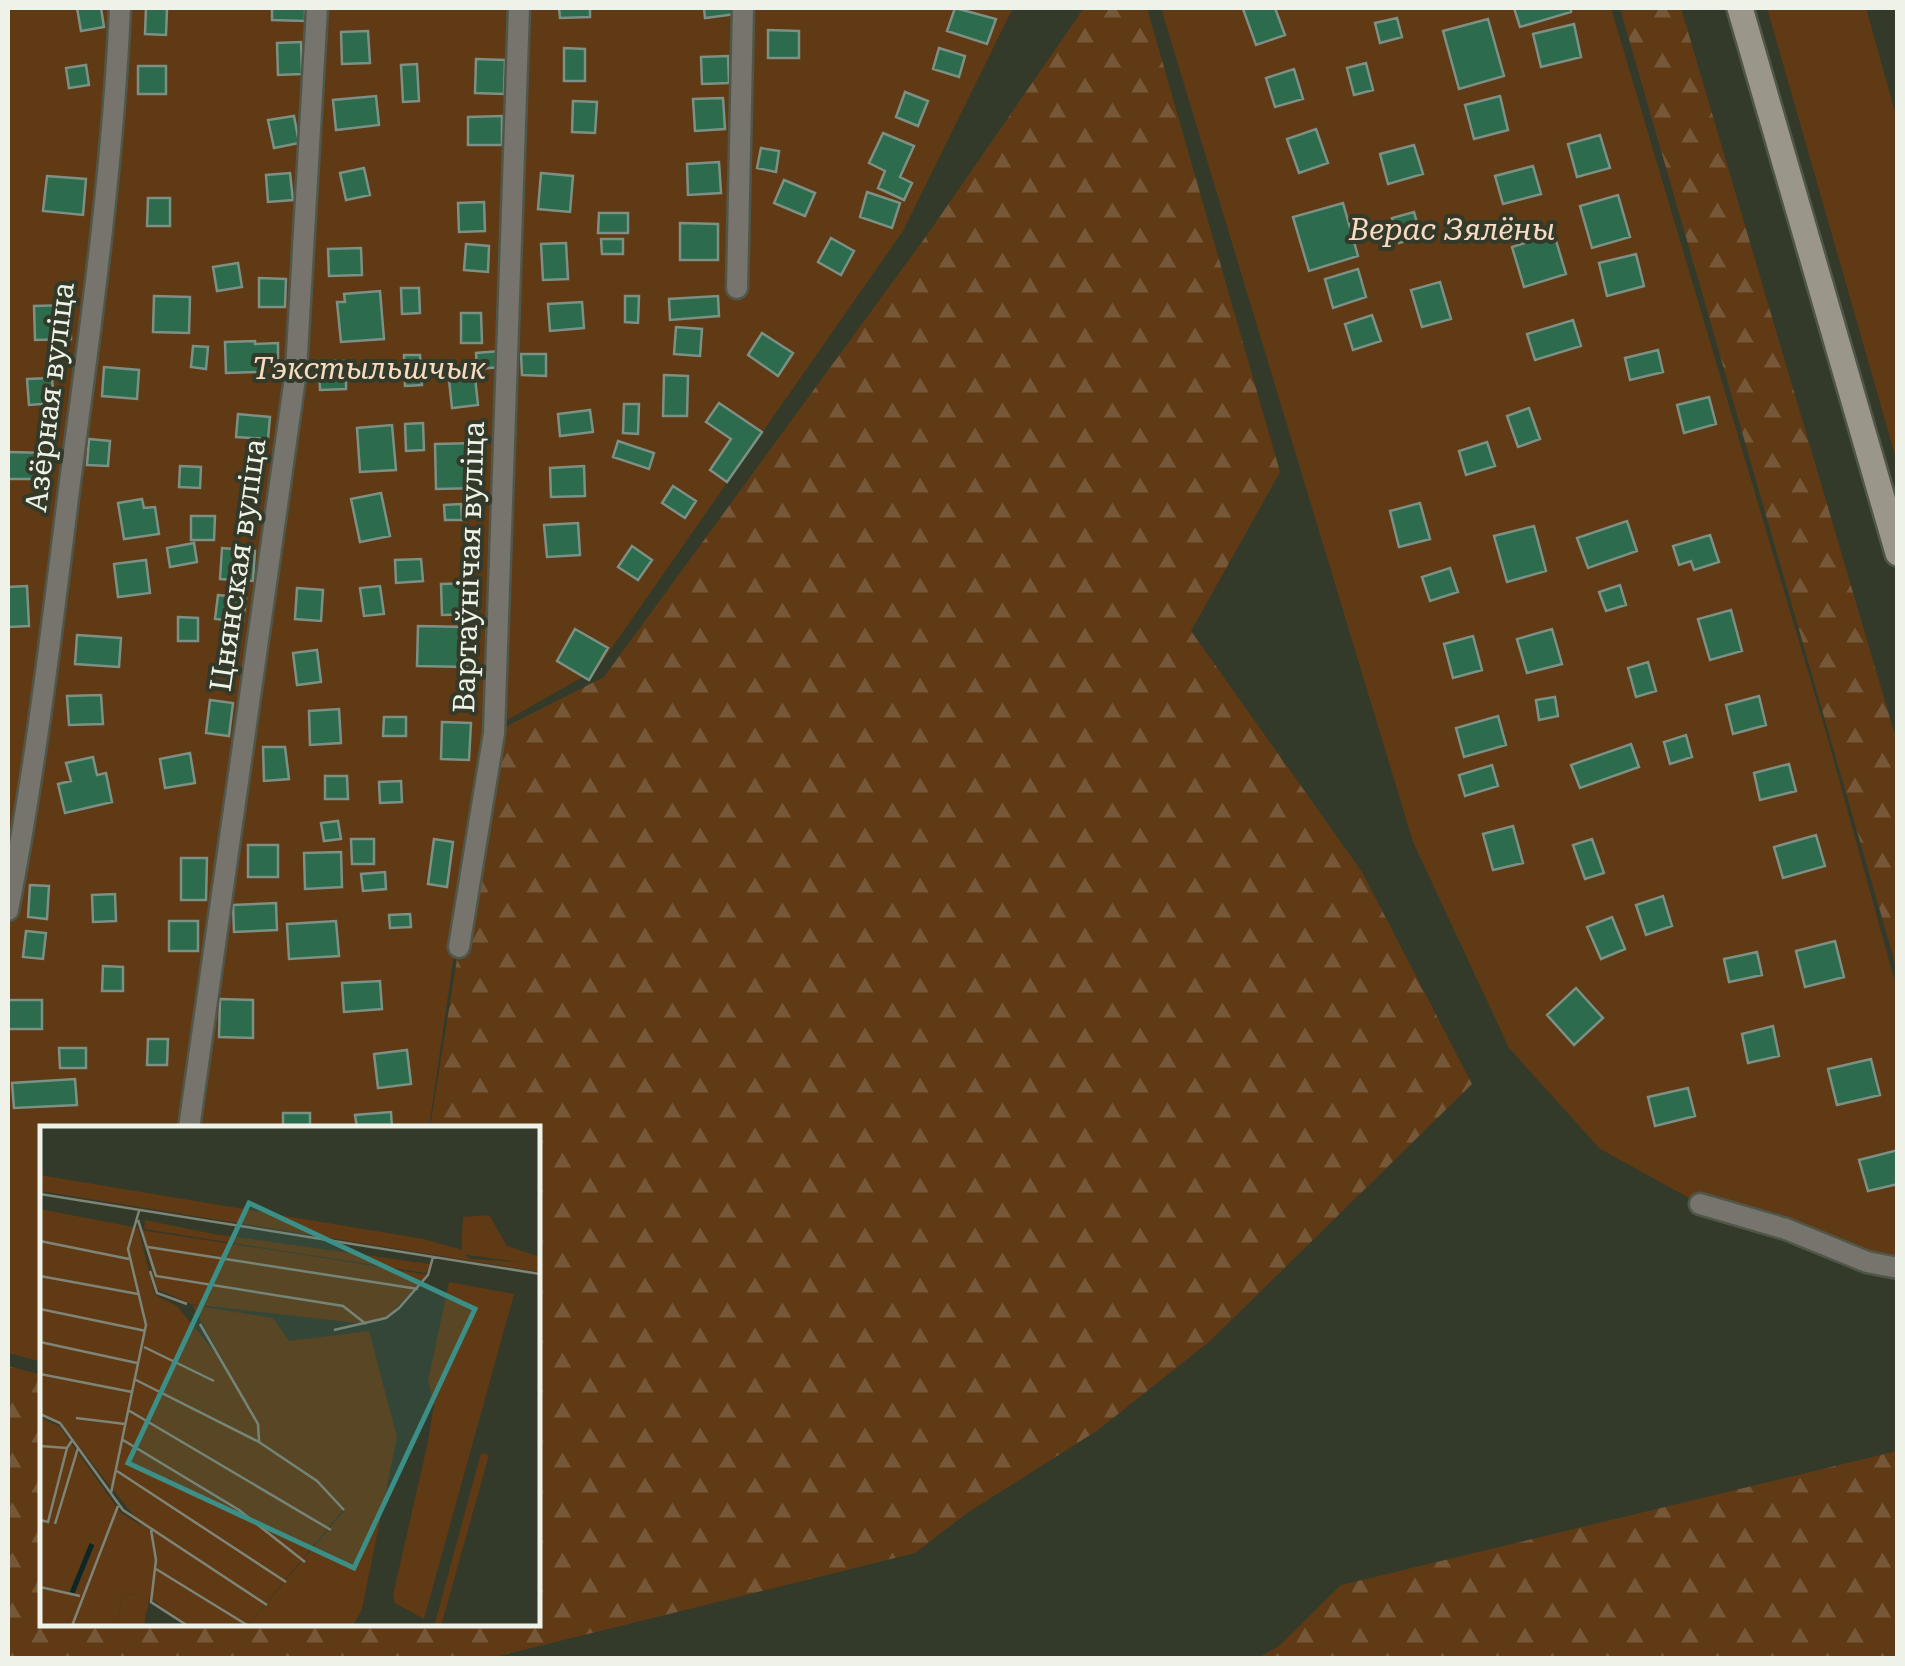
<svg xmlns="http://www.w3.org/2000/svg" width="1905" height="1666" font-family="'Roboto Serif',serif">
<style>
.green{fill:#5f3a15}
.forest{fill:url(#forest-firs)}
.building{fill:#2c6b4b;stroke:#7d9085;stroke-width:2.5}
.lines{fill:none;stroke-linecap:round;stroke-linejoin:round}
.minor-casing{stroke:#515748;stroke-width:25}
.secondary-casing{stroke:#515748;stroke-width:30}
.minor{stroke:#76746c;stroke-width:20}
.secondary{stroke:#9a9689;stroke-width:25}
.labels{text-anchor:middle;stroke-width:8;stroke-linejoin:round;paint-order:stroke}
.park-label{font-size:30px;font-style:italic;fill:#f7dbc2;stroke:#333a2a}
.street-label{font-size:30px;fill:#eef2e8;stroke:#333a2a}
.inset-river{fill:none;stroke:#0c2826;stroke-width:5}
.inset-road{fill:none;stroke:#7e8476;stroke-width:2.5}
.view{fill:#3c8f86;fill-opacity:0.15;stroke:#3c8f86;stroke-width:5}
.inset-edge{fill:none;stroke:#eef2e8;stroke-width:5}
</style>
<defs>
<pattern id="forest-firs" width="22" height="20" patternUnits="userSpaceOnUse" patternTransform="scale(2.5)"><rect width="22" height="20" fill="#5f3a15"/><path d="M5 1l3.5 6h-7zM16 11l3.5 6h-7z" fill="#765737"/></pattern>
</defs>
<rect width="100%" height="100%" fill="#333a2a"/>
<path class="green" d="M8,8H1013L903,231L597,669L486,732L429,1128H42V1362L8,1353Z
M1161,8H1611L1825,729L1897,989V1268L1700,1204L1600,1149L1509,1048L1413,842Z
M1767,8H1866L1897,119V462Z"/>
<path class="forest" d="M1084,8H1147L1280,472L1191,631L1362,872L1472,1084L1210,1341L1098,1430L967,1513L915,1553L491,1658H8V1366L42,1375V1624H538V1128H430L493,733L604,677L927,235Z
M1620,8H1681L1897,742V970Z
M1897,1451V1658H1257L1278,1647L1341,1585Z"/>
<path class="building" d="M77,8H101L104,27L81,31Z
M146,8L167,9L166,35L145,34Z
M272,8H305V21L272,20Z
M559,8H590V17L560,18Z
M704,8H735L736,14L705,18Z
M955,8L996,19L987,44L947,31Z
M1275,8L1285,35L1256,45L1243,9Z
M1514,8H1570L1571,12L1520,27Z
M1397,18L1402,37L1380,43L1375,23Z
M1488,19L1504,76L1459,89L1443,31Z
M1574,24L1581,57L1541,67L1533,34Z
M768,30L799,31V58H768Z
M368,31L370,63L342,64L341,32Z
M301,42L302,74L278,75L277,43Z
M564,48L585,49V81H564Z
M939,48L965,56L959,77L933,69Z
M728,56L729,83L702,84L701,57Z
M476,59L505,60L504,94L475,93Z
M1366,63L1373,90L1354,95L1347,68Z
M417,64L419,101L403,102L401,65Z
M86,65L89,85L69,88L66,68Z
M138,66H166V94H138Z
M1294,69L1303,99L1275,107L1266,78Z
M905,92L928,101L918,126L896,117Z
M376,96L379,125L336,130L333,100Z
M1500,96L1508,130L1474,139L1465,105Z
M723,98L725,129L695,131L693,99Z
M573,101L597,102L595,133L572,132Z
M294,116L299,143L274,148L268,120Z
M502,116V145H468V117Z
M1316,129L1328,163L1299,173L1287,139Z
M883,133L914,146L900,177L912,183L904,200L878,188L885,171L869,163Z
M1600,135L1610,168L1577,177L1568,144Z
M1414,145L1423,174L1388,184L1380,154Z
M761,148L779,151L776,172L757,168Z
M719,162L721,193L688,195L687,164Z
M1533,166L1541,194L1503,204L1495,176Z
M364,168L370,195L346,200L340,173Z
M290,173L293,200L268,202L266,175Z
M541,173L573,176L570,212L538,209Z
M47,176L86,179L83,215L43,211Z
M784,180L815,193L805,216L774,203Z
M867,192L900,203L892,228L860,217Z
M1618,195L1630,237L1592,248L1580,206Z
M148,198H170V226H147Z
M484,202L485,231L459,232L458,203Z
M1343,203L1358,256L1309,271L1293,217Z
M1414,212L1421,237L1399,243L1392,218Z
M599,213H628V233H598Z
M680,223L718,224V260H680Z
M1554,234L1566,274L1524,287L1512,247Z
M831,238L854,251L841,275L818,262Z
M601,239H623V254H602Z
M566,243L568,279L543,280L541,244Z
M466,244L489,246L488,272L464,270Z
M361,248L362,275L329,276L328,249Z
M1636,254L1644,286L1607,296L1599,263Z
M238,263L242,287L217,291L213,267Z
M1358,269L1366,297L1333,308L1325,279Z
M259,278L286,279L285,307H259Z
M1440,282L1451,319L1422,327L1411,290Z
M401,288H419L420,313L402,314Z
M380,291L384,339L341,342L337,302H345L344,294Z
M154,296L190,297L189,333L153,332Z
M625,296H639L638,323L625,322Z
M718,296L719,316L670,320L669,299Z
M582,302L584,328L550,331L548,304Z
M70,305L71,339L35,340L34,306Z
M461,313H481L482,343H461Z
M1372,315L1381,341L1353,350L1345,324Z
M1573,320L1581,346L1535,360L1527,334Z
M676,327L702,329L700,356L674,354Z
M762,333L793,353L778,376L748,355Z
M255,341V344L278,343V362H260V372L226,373L225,342Z
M193,346L208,347L206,369L191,367Z
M1658,350L1663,372L1630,380L1625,358Z
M500,351L501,367L477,369L476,353Z
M521,354H546V376L522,375Z
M404,355H420L422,385L405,386Z
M319,361H346V389L320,390Z
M104,367L139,370L137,399L102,396Z
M664,375L688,376L687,416H663Z
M475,377L478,405L452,408L449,380Z
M52,378L54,403L29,405L27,379Z
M1709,397L1716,424L1684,433L1677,405Z
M719,403L762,432L727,482L710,470L731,439L706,422Z
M624,404H639L638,434L623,433Z
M1529,408L1540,439L1518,447L1507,416Z
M590,410L593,432L560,436L558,414Z
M238,414L270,417L268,439L236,437Z
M423,423L424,450L406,451L405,424Z
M392,425L396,470L360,472L357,428Z
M89,439L110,441L108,466L87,465Z
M618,441L654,453L649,469L613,457Z
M1487,442L1495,466L1466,475L1459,451Z
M479,443L481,488L436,489L435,444Z
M8,452L49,453V479H8Z
M180,466L201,467L200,488L179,487Z
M584,466L585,496L551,497L550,468Z
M673,486L696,501L685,518L662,503Z
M381,493L390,536L360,542L351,499Z
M142,499L144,508L155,507L159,534L124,539L118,503Z
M1420,503L1430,539L1399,547L1390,511Z
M461,504L462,520H445L444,505Z
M191,516H215L214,540H191Z
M1627,521L1637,551L1588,568L1577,538Z
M578,523L580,555L547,557L544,525Z
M1534,526L1546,571L1507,582L1494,536Z
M1710,535L1719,562L1694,570L1691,561L1679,565L1673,546Z
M194,543L197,562L170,567L167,548Z
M632,546L652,560L638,580L618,567Z
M222,548L255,551L253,581L220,579Z
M421,559L423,581L396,583L395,560Z
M146,560L150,593L118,597L114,564Z
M1450,568L1458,592L1430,601L1422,577Z
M476,583V614L442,615L441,584Z
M1620,585L1626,605L1606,611L1599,592Z
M27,586L29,626L8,627V587Z
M380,586L384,614L364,616L360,588Z
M297,588L323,590L321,621L295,619Z
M218,595L246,598L243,622L215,619Z
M1731,610L1742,651L1710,660L1698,619Z
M178,617L198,618V641H178Z
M418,626L468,627L467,667L417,666Z
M575,629L608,648L589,680L557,661Z
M1552,629L1562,664L1527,673L1517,639Z
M77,635L121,638L119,667L75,664Z
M1473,636L1482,670L1453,678L1444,644Z
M317,650L321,682L297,685L293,653Z
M1648,662L1656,691L1636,697L1628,668Z
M101,695L103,724L69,725L67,696Z
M1759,696L1766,725L1733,734L1726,705Z
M1555,697L1558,716L1539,720L1536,700Z
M210,700L233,703L229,736L206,733Z
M339,709L341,743L310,745L309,711Z
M1498,716L1506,745L1464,757L1456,728Z
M384,717H406V736H383Z
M442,722L471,723L469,760L441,759Z
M1686,735L1692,757L1670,764L1664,742Z
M1631,744L1639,767L1580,788L1571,765Z
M263,747H285L289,779L264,781Z
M190,753L195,783L165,788L160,759Z
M93,757L97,775L106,773L112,802L65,813L58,784L71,781L66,763Z
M1789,764L1796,791L1760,800L1754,773Z
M1492,765L1498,786L1465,796L1459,775Z
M325,776H347L348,799H325Z
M401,781L402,802L380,803L379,782Z
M338,821L341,839L324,841L321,823Z
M1513,826L1523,863L1493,870L1483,834Z
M1816,835L1825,866L1783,878L1774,847Z
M351,839H374V864H352Z
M434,839L453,842L447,887L428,884Z
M1592,839L1604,873L1585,879L1573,845Z
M248,845H278V877H248Z
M341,852L342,887L305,889L304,853Z
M181,858H207L206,900H181Z
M385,872L386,889L363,891L361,874Z
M30,885L49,886L47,919L28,917Z
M115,894L116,921L93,922L92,895Z
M1663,896L1672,926L1646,935L1636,905Z
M276,903L277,930L234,932L233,905Z
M410,914L411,927L390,928L389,915Z
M1612,917L1625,949L1601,959L1587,927Z
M169,921H198V951H169Z
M336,921L339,956L289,959L287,924Z
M26,931L46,933L43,959L23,957Z
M1835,941L1844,977L1805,987L1796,951Z
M1757,952L1762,975L1729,982L1724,959Z
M103,966L123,967V991H102Z
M380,981L382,1009L344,1012L342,983Z
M1576,988L1603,1018L1574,1045L1547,1015Z
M220,999L253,1000V1038L219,1037Z
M8,1000H42V1029H8Z
M1773,1026L1779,1056L1748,1063L1742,1034Z
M148,1039H168L167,1065H147Z
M59,1048H86V1068H60Z
M407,1050L411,1084L378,1088L374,1054Z
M1871,1059L1880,1095L1837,1105L1828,1069Z
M75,1079L77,1105L14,1108L12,1083Z
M1688,1088L1695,1116L1655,1126L1648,1097Z
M391,1112L392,1128H357L355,1115Z
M283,1113H310V1128H283Z
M1898,1150V1184L1868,1191L1859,1160Z"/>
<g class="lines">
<g class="minor-casing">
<path id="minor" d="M737,288L743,8
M8,910C36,768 52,625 70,482C91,325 113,166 120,8
M459,947L494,733L519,8
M189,1128L296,371L317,8
M1700,1204L1786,1229L1867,1262L1898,1268"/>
</g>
<g class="secondary-casing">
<path id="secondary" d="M1740,8L1898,553"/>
</g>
<use href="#minor" class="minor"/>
<use href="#secondary" class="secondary"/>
</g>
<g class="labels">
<g class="park-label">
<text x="1452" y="240">Верас Зялёны</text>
<text x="369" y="379">Тэкстыльшчык</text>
</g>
<g class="street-label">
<text transform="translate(50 397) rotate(-83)" y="10">Азёрная вуліца</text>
<text transform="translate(238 565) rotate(-82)" y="10">Цнянская вуліца</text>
<text transform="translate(469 567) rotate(-88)" y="10">Вартаўнічая вуліца</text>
</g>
</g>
<g transform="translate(40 1126)">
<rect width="500" height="500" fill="#333a2a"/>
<path d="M0,49L384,113L419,123L430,133L495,137L500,146L0,65ZM0,83L98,102L115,169L137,180L303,384L207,500H147L105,468L82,469L77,500H0V291L20,301L80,386L102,400L20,297L0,288ZM101,104L303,135L388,149L346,192L326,198L151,178L117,163Z" fill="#5f3a15"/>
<path d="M449,89L467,120L500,131V139L421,128L423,91ZM105,94L174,108L390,138L386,147L104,103ZM409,156L474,168L384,493L355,477L353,469L387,320L394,279L388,255ZM152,179L233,192L249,215L329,205L357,311L322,483L313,500H207L304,385L277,355L219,316L218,297ZM441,327L449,329L401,500L395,497ZM116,436L104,500H77L82,469L104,468L100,451Z" fill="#5f3a15"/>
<path class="inset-river" d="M32,467L52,418"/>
<path class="inset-road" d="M0,68L500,148M98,94L116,150L303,180L326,198M0,115L89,133M108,121L378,163M110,145L117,167L147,178M0,150L98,168M0,183L106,205M160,198L218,298L219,315M294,204L346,192L359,182L388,149L393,131M0,216L97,237M104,221L174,255M0,248L92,266M94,253L219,316L277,355L304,384M88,284L291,404M0,288L20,297L83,384L227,479M36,292L85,298M83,314L199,384L265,436M0,320L27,322L33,313M77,345L246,456M71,367L106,199L88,123L99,85M0,394L8,396L27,322M15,398L38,322M111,404L116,434L111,476L148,500M116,443L207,499M0,461L40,470M32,500L78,380"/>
<path class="view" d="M209,77L435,183L314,442L88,337Z"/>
<rect width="500" height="500" class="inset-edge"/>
</g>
<rect width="1905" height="1666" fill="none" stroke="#eef2e8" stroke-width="20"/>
</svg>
